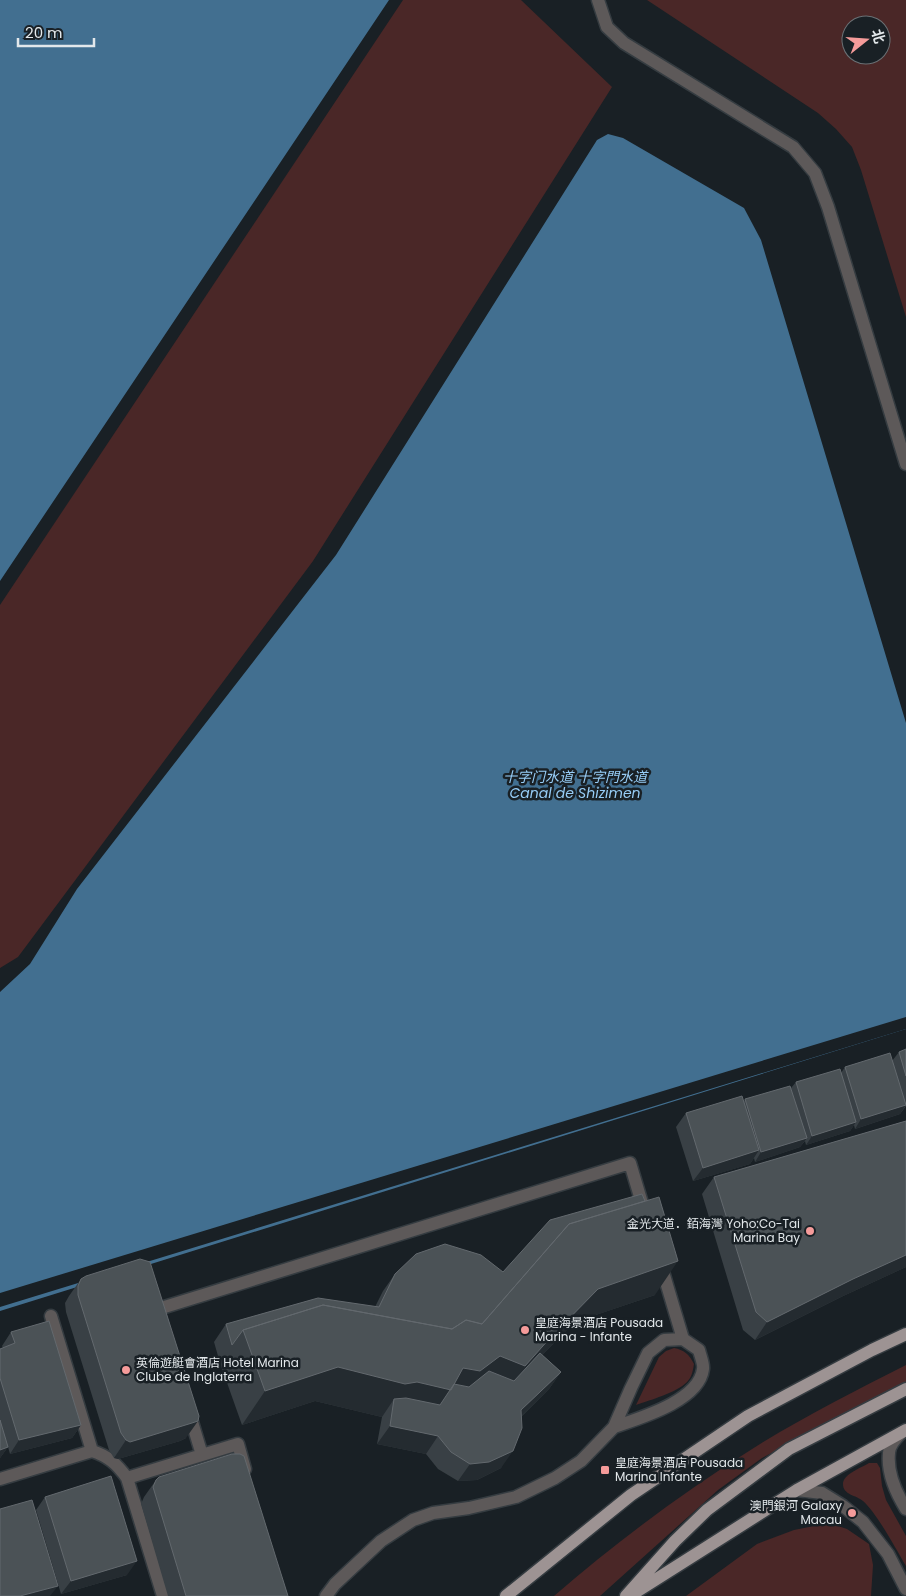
<svg xmlns="http://www.w3.org/2000/svg" width="906" height="1596" font-family="Poppins,'Noto Sans SC',sans-serif">
<style>
.green{fill:#4a2727;fill-rule:evenodd}
.water{fill:#426f90}
.pier{fill:#192025}
.lines{fill:none;stroke-linecap:round;stroke-linejoin:round}
.lane-casing{stroke:#353c41;stroke-width:15}
.street-casing{stroke:#353c41;stroke-width:15}
.primary-casing{stroke:#353c41;stroke-width:15}
.lane{stroke:#5d5959;stroke-width:12}
.street{stroke:#5d5959;stroke-width:12}
.primary{stroke:#9d9393;stroke-width:12}
.wall{fill:#394045}
.shaded-wall{fill:#242b30}
.building{fill:#4b5256;stroke:#63696e}
.poi-dot{fill:#f59b9a;stroke:#192025;stroke-width:2}
.labels{text-anchor:middle;stroke-width:5;stroke-linejoin:round;paint-order:stroke}
.poi-label{font-size:12px;fill:#e3e8eb;stroke:#192025;text-anchor:start}
.water-label{font-size:14px;font-style:italic;fill:#97cdf7;stroke:#192025}
</style>
<rect width="100%" height="100%" fill="#192025"/>
<path class="green" d="M403,0H521L612,87L313,561L18,957L0,968V605Z
M647,0H906V317L861,170L852,147L836,129L818,113ZM851,25H881V55H851Z
M674,1348C684,1350 689,1354 694,1364C693,1370 692,1377 687,1382C676,1393 650,1400 636,1405L659,1357L666,1351Z
M906,1365V1391L830,1422L762,1458L718,1490L600,1596H554C615,1543 681,1494 749,1451C799,1419 853,1392 906,1365Z
M869,1463H877L880,1468L882,1486L886,1500L906,1536V1566C896,1549 876,1512 863,1501C856,1495 843,1495 843,1484C843,1474 861,1468 869,1463Z
M829,1523L847,1529L869,1544L873,1565L871,1596H686L757,1544L794,1530Z"/>
<path class="water" d="M0,0H389L0,581Z
M608,134L623,138L744,208L761,240L906,723V1029L0,1311V992L30,964L77,889L336,555L597,140Z"/>
<path class="pier" d="M906,1017V1029L0,1307V1293Z"/>
<g class="lines">
<g class="lane-casing">
<path id="lane" d="M661,1265L683,1339
M51,1316L92,1451C108,1456 117,1464 127,1478L163,1596
M160,1318L158,1309L630,1163L644,1210
M901,1433C896,1438 889,1445 889,1453C887,1472 896,1493 906,1509
M202,1455L238,1444L245,1469
M127,1478L202,1455L189,1412
M0,1479L92,1451
M797,1490L822,1493L843,1506L863,1522L888,1554L906,1589
M326,1596L335,1584L381,1541L413,1520L433,1513L469,1508L516,1497L555,1478L581,1461L614,1427L631,1388L648,1353L664,1340L683,1339L699,1350C700,1355 704,1364 703,1369C699,1401 640,1418 614,1427"/>
</g>
<g class="street-casing">
<path id="street" d="M598,0L607,27L624,43L793,147L815,173L828,207L906,464"/>
</g>
<g class="primary-casing">
<path id="primary" d="M636,1592L797,1490L906,1430
M506,1596L631,1495L748,1416L872,1350L906,1334
M626,1596L675,1541L707,1510L789,1449L906,1389"/>
</g>
<use href="#lane" class="lane"/>
<use href="#street" class="street"/>
<use href="#primary" class="primary"/>
</g>
<path class="wall" d="M906,1049V1107V1106L900,1114L855,1129L854,1125L850,1131L806,1145L805,1141L800,1147L755,1162L754,1158L750,1164L693,1181L676,1127L686,1113L744,1101L745,1099L791,1088L796,1082L841,1073L845,1067L892,1061L899,1052Z
M906,1121V1267L841,1297L755,1340L743,1330L702,1194L714,1177Z
M503,1272L655,1295L575,1322L542,1355L561,1372L549,1389L522,1416L501,1468L477,1480L458,1481L438,1469L426,1454L377,1444L382,1417L315,1401L242,1425L220,1363L214,1342L226,1324L375,1307L383,1291L395,1274Z
M81,1279L186,1438L180,1441L118,1459L114,1458L109,1450L66,1312L65,1303L69,1296Z
M11,1332L81,1425L72,1438L10,1454L8,1447L0,1458V1349L3,1348L2,1346Z
M156,1480L288,1596H168L141,1504L144,1497Z
M45,1497L127,1575L61,1594L36,1510Z"/>
<path class="shaded-wall" d="M906,1105L900,1114L855,1129L861,1119Z
M856,1122L850,1131L806,1145L812,1136Z
M807,1138L800,1147L755,1162L761,1152Z
M759,1150L750,1164L693,1181L703,1168Z
M906,1255V1267L841,1297L755,1340L767,1322L853,1279Z
M678,1261L655,1295L575,1322L527,1370L502,1399L427,1423L394,1399L382,1417L315,1401L242,1425L265,1391L338,1367L463,1368L551,1337L598,1289Z
M561,1372L549,1389L509,1428L521,1410Z
M198,1421L186,1438L180,1441L118,1459L114,1458L126,1440Z
M81,1425L72,1438L10,1454L19,1440Z
M390,1426L438,1436L426,1454L377,1444Z
M8,1447L0,1458V1450Z
M513,1451L501,1468L477,1480L458,1481L470,1464Z
M137,1561L127,1575L61,1594L71,1581Z
M58,1586L50,1596H20Z"/>
<path class="building" d="M906,1049V1076L899,1052Z
M890,1053L906,1105L861,1119L845,1067Z
M840,1069L856,1122L812,1136L796,1082Z
M790,1086L807,1138L761,1152L745,1099Z
M742,1096L759,1150L703,1168L686,1113Z
M906,1121V1255L853,1279L767,1322L756,1312L714,1177Z
M642,1194L645,1201L569,1224L482,1324L466,1320L452,1329L323,1305L243,1330L232,1345L226,1324L318,1298L379,1307L395,1274L416,1254L445,1244L481,1255L503,1272L550,1220Z
M659,1197L678,1261L598,1289L551,1337L525,1366L500,1356L480,1371L463,1368L451,1390L417,1382L405,1384L338,1367L265,1391L243,1330L323,1305L452,1329L466,1320L482,1324L569,1224Z
M140,1259L150,1262L199,1416L198,1421L192,1423L130,1442L126,1440L121,1433L78,1295V1286L81,1279L86,1276Z
M49,1321L81,1425L19,1440L0,1378V1349L15,1343L11,1332Z
M540,1353L561,1372L521,1410L522,1428L513,1451L489,1462L470,1464L451,1452L438,1436L390,1426L394,1399L406,1398L440,1405L454,1384L469,1387L489,1371L514,1381Z
M0,1420L8,1447L0,1450Z
M232,1454H240L244,1456L288,1596H186L153,1487L156,1480L159,1477Z
M111,1476L137,1561L71,1581L45,1497Z
M32,1500L58,1586L20,1596H0V1509Z"/>
<g class="poi-dot">
<circle cx="810" cy="1231" r="5"/>
<circle cx="525" cy="1330" r="5"/>
<circle cx="126" cy="1370" r="5"/>
<rect x="600" y="1465" width="10" height="10" rx="2.5"/>
<circle cx="852" cy="1513" r="5"/>
</g>
<g class="labels">
<g class="poi-label">
<text x="800" y="1228" text-anchor="end">金光大道．銆海灣 Yoho:Co-Tai<tspan x="800" dy="14">Marina Bay</tspan></text>
<text x="535" y="1327">皇庭海景酒店 Pousada<tspan x="535" dy="14">Marina - Infante</tspan></text>
<text x="136" y="1367">英倫遊艇會酒店 Hotel Marina<tspan x="136" dy="14">Clube de Inglaterra</tspan></text>
<text x="615" y="1467">皇庭海景酒店 Pousada<tspan x="615" dy="14">Marina Infante</tspan></text>
<text x="842" y="1510" text-anchor="end">澳門銀河 Galaxy<tspan x="842" dy="14">Macau</tspan></text>
</g>
<g class="water-label">
<text x="575" y="782">十字门水道 十字門水道<tspan x="575" dy="16">Canal de Shizimen</tspan></text>
</g>
</g>
<g transform="translate(866 40) rotate(73)"><circle r="24" fill="#192025" stroke="#6a7074"/>
<path d="M0-4L9 19L0 12L-9 19Z" fill="#f59b9a"/>
<text y="-8" font-size="14" font-weight="bold" text-anchor="middle" fill="#e3e8eb">北</text>
</g>
<path d="M18 38v8h76v-8" fill="none" stroke="#e3e8eb" stroke-width="2.5"/>
<text x="25" y="38" font-size="15" fill="#e3e8eb" stroke="#192025" stroke-width="4" paint-order="stroke">20 m</text>
</svg>
